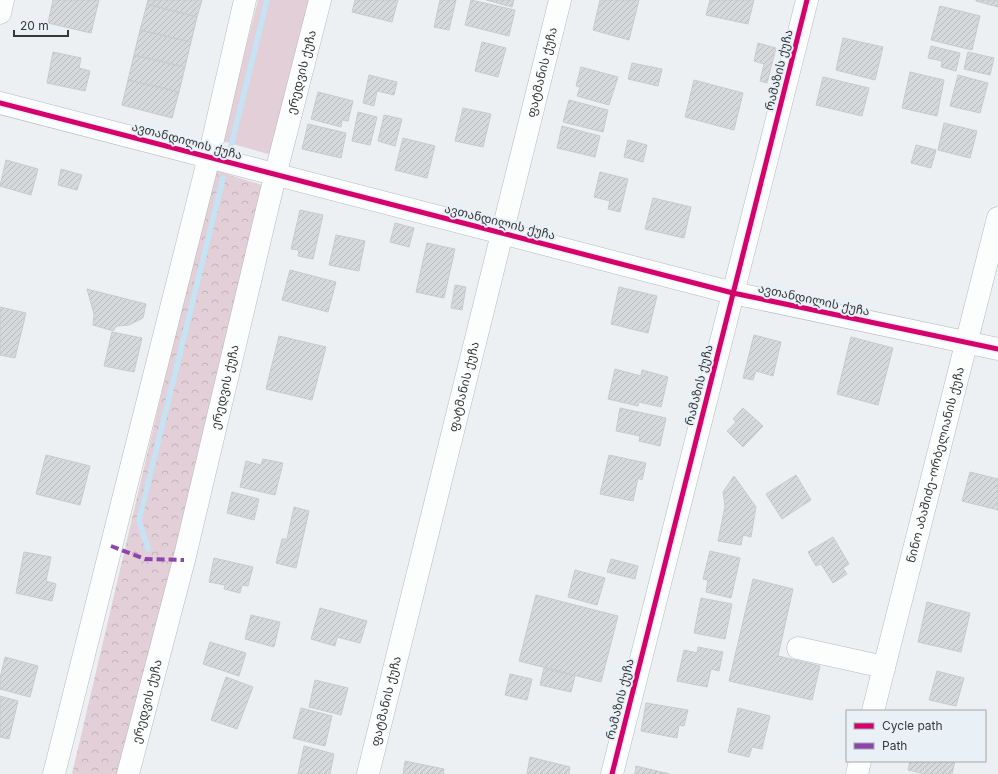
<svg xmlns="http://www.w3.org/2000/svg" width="998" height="774" font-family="Inter,'Noto Sans Georgian',sans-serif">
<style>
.green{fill:#e3cfd8}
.forest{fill:url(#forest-crowns)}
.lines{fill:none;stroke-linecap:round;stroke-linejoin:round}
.stream{stroke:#c5e3f5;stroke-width:5.5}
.building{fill:url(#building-hatch);stroke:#c8cbce}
.minor-casing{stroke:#b6b9bb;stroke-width:23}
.minor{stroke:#fcfdfd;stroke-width:22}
.quiet{stroke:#8e44ad;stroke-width:4;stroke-dasharray:8 4;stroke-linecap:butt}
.cycleway-casing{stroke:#e9f1f6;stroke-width:8}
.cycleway{stroke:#d6006c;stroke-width:5}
.labels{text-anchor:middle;stroke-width:4;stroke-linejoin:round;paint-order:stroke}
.street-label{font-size:12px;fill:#35383a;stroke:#e9f1f6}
</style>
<defs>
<pattern id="forest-crowns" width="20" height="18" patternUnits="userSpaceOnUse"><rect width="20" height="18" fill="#e3cfd8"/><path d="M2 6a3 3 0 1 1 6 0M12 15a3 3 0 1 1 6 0" fill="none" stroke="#c3b2ba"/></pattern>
<pattern id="building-hatch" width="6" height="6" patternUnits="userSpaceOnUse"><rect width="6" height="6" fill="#d6d9db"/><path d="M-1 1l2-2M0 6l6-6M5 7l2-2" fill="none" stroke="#b8bbbd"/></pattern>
</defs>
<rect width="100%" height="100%" fill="#ecf0f3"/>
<path class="green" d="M258,0H310L272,155L222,141Z"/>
<path class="forest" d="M214,170L262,185L161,608L119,774H72Z"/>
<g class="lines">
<path class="stream" d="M231,146L267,0
M148,549L139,520L223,178"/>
</g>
<path class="building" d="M53,0H99L91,33L48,23Z
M148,0H202L197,17L147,4Z
M355,0H398L392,22L352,12Z
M440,0H456L449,30L434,27Z
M471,0L515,10L509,36L465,25Z
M486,0H514L512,7Z
M600,0H639L629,40L593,30Z
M710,0H754L748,24L706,15Z
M976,0H998V7L976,1Z
M147,4L197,17L191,42L140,30Z
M940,6L980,16L972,50L931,40Z
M140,30L191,42L185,67L134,55Z
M843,38L883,47L875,80L836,70Z
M482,42L506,48L498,77L475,71Z
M758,43L776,48L767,83L760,81L764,64L754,61Z
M931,46L960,53L956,71L941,67L942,61L928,58Z
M53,52L81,58L79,68L90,71L85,91L47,83Z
M968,52L994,58L990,75L964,69Z
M134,55L185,67L179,92L128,80Z
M632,63L662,69L658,86L628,79Z
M581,67L618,77L609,105L577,96L580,87L576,86Z
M910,72L944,80L937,116L902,108Z
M369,75L397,82L394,95L377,91L374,106L363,103Z
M958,75L988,83L980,113L950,106Z
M823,77L869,88L862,116L816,105Z
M128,80L179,92L172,118L122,105Z
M694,80L743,93L734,130L685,117Z
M318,92L353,101L348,121L342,120L341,127L311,119Z
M569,100L608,110L603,132L563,122Z
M463,108L491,114L483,147L455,141Z
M358,112L377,117L370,145L352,141Z
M384,115L402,119L395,146L378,141Z
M944,123L977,131L970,158L938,150Z
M308,124L346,133L341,158L302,149Z
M562,126L600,136L595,157L557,148Z
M403,138L435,146L427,178L395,170Z
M628,140L647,145L643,162L624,157Z
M916,145L936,150L931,168L911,163Z
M6,160L38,169L31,195L0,186Z
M61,169L82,175L77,190L58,185Z
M600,172L628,179L620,212L608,209L610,201L594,197Z
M653,198L691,207L684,238L645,229Z
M300,210L323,215L313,259L298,256L299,250L291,249Z
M395,223L414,228L409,247L390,242Z
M336,235L365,241L359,271L329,265Z
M427,243L455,249L444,298L416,292Z
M290,270L336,282L328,312L282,300Z
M455,285L466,287L462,310L451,308Z
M619,287L657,296L648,333L611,324Z
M87,289L146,304L143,318L129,325L117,326L113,331L93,325L94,314Z
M0,307L26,313L15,358L0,355Z
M112,332L142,338L134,372L104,366Z
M754,335L781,342L773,376L756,371L753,380L743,378Z
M279,336L326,347L312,400L266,389Z
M851,337L893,348L878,405L837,394Z
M615,369L641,376L642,370L668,377L661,407L639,402L638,406L608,399Z
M620,408L666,418L660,446L639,441L640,436L616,431Z
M743,408L763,426L743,447L727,431L736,422L733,419Z
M46,455L90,466L80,505L36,494Z
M609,455L646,463L642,480L638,478L633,501L600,494Z
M263,459L283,463L275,495L240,487L246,461L261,465Z
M970,472L998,479V510L962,501Z
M796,475L811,500L782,519L766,494Z
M734,476L756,507L751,537L743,535L741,545L718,541L725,506L723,492Z
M232,492L259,499L254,520L227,513Z
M294,507L309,511L296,568L276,563L282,539H287Z
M833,537L849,564L843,568L847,574L833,583L821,564L816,566L808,552Z
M710,551L740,558L731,598L706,592L708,580L703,579Z
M24,552L51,557L46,581L56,584L52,601L16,593Z
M214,558L253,567L248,586L242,585L240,593L224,589L225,585L209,582Z
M611,559L638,566L635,579L607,572Z
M575,570L605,578L597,605L568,597Z
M753,579L793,589L778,656L820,666L812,700L729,681Z
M536,595L618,616L601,682L519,661Z
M701,598L732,604L725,639L694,633Z
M927,602L970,613L961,652L918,642Z
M320,608L367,621L360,643L337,637L335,646L311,639Z
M251,615L280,622L274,647L245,639Z
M210,642L246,653L239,676L203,664Z
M698,647L723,652L719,671L711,669L707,687L677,681L684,650L697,653Z
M5,657L38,666L30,697L0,689V678Z
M544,668L575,676L571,692L540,685Z
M937,671L964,678L956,706L929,700Z
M510,674L532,679L527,700L505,695Z
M226,677L253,687L237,729L211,720Z
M315,680L348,688L341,715L309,707Z
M0,696L18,701L9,739L0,737Z
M646,703L688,710L684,726L679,725L677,738L641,731Z
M301,708L332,716L325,746L293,738Z
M738,708L770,716L762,749L752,747L749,757L728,752Z
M304,746L334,754L330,774H298Z
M530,757L570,767L569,774H527Z
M405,761L444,769L443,774H403Z
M910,761H955L952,774H924L908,770Z
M636,766L670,774H635Z"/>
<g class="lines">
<g class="minor-casing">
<g id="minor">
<path d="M0,13L3,0"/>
<path d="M0,103L733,293L998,349"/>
<path d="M798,648L884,667"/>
<path id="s1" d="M873,711L998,218"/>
<path d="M54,774L209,157L245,0"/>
<path id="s2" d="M128,774L184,560L275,176L320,0"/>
<path id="s3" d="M368,774L560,0"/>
<path d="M612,774L807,0"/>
<path d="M857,774L860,761"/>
</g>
</g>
<use href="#minor" class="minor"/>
<path class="quiet" d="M111,546L145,559L184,560"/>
<g class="cycleway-casing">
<path id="cycleway" d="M0,103L733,293L998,349
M612,774L807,0"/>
</g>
<use href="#cycleway" class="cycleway"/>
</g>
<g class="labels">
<g class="street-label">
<text transform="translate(779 70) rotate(-76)" y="4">რამაზის ქუჩა</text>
<text dy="4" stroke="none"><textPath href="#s2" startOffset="723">ერედვის ქუჩა</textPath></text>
<text dy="4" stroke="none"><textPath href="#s3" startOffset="723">ფატმანის ქუჩა</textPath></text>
<text transform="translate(187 141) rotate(15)" y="4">ავთანდილის ქუჩა</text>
<text transform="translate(500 222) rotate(14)" y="4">ავთანდილის ქუჩა</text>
<text transform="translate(814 300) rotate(12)" y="4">ავთანდილის ქუჩა</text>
<text transform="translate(699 385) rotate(-76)" y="4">რამაზის ქუჩა</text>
<text dy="4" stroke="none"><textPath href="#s2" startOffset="399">ერედვის ქუჩა</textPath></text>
<text dy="4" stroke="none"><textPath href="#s3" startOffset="399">ფატმანის ქუჩა</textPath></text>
<text dy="4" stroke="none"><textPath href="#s1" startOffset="254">ნინო აბაშიძე-ორბელიანის ქუჩა</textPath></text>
<text transform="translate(620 699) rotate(-76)" y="4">რამაზის ქუჩა</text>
<text dy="4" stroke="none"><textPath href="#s3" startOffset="75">ფატმანის ქუჩა</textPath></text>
<text dy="4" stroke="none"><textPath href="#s2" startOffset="75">ერედვის ქუჩა</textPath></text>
</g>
</g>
<rect x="846" y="710" width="140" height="52" fill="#e9f1f6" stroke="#a1a7ab"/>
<rect x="854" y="723" width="20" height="6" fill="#d6006c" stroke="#a1a7ab"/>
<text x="882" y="730" font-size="12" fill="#35383a">Cycle path</text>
<rect x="854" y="743" width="20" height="6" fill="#8e44ad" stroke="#a1a7ab"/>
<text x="882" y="750" font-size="12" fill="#35383a">Path</text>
<path d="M14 30v6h54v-6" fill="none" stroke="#35383a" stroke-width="2"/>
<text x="20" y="30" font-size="12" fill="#35383a" stroke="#e9f1f6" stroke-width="3" paint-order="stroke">20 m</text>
</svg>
